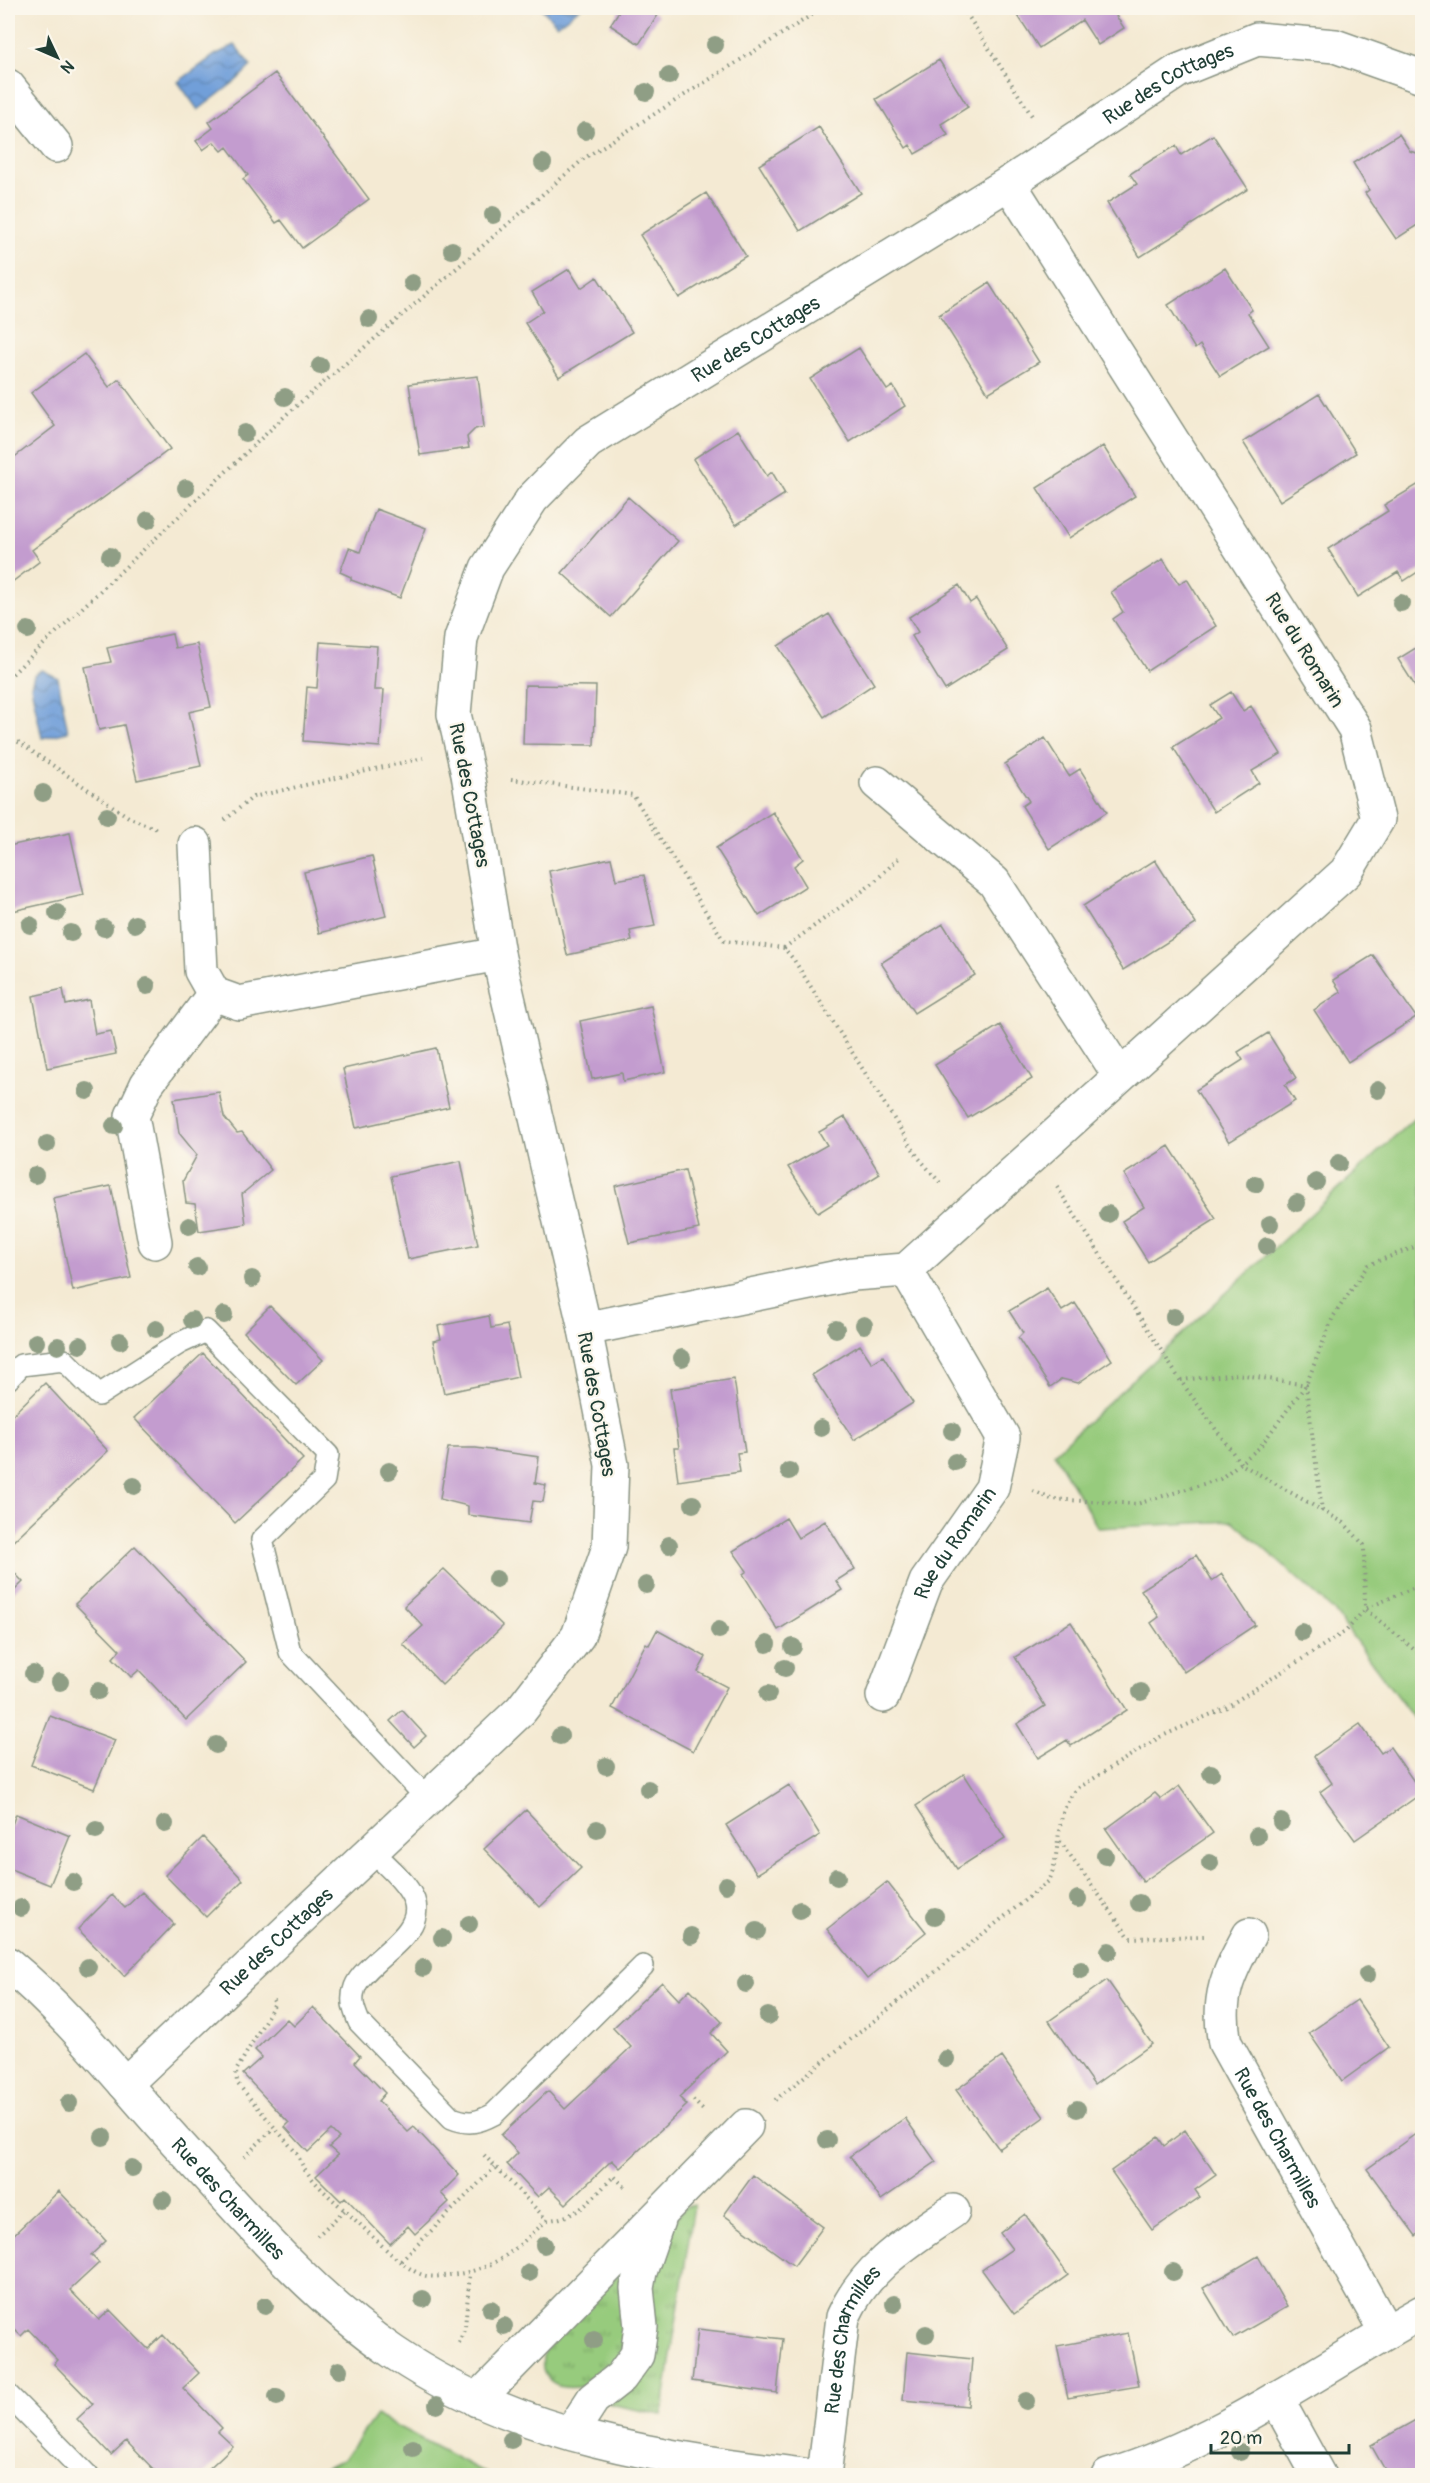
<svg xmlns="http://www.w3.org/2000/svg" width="1430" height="2483" font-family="Pangolin,sans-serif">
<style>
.grass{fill:url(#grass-tufts);stroke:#5b8458;stroke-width:1.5}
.green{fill:#97cb7d;stroke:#5b8458;stroke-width:1.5}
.water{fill:url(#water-waves);stroke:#486e86;stroke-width:1.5}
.building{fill:#c39ccf}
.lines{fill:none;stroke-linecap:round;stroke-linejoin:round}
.service-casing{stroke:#8a9484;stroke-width:24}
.minor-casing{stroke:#8a9484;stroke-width:36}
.path{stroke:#8a9484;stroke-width:4;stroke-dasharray:1.5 4.5;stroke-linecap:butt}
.service{stroke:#fff;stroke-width:21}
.minor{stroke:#fff;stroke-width:33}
.tree{fill:#8f9e85}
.labels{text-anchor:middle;stroke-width:4.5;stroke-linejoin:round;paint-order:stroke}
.street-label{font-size:20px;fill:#1f3d34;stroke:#fbf7ec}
</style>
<defs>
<pattern id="grass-tufts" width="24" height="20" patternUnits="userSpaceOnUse" patternTransform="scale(1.5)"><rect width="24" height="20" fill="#97cb7d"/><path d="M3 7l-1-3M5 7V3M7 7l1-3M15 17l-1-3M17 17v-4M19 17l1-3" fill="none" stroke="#7ba667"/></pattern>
<pattern id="water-waves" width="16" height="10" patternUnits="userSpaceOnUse" patternTransform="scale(1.5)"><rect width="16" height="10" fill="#719fd9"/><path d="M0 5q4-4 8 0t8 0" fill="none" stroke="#5c83b1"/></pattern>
</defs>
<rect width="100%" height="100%" fill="#fbf7ec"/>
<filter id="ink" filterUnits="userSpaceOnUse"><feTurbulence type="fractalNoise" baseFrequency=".0167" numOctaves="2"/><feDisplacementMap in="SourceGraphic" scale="12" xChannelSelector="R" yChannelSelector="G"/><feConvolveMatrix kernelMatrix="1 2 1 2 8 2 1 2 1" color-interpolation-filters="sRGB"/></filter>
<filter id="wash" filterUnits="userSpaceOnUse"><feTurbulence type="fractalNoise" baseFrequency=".008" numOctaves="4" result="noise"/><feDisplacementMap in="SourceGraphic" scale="24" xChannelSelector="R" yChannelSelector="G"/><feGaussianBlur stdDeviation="1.35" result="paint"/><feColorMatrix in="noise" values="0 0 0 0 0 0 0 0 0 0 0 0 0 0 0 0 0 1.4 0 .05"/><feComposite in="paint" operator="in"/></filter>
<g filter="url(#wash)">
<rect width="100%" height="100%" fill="#f4ead3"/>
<path class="grass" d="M694,2205L662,2415L610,2404L671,2226L685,2207Z
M624,2269C626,2287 633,2327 630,2343C629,2348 623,2354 620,2358C616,2364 611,2373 606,2377C578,2394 534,2394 544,2351Z"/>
<path class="green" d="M1422,1111V1730L1333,1610L1233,1521L1098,1528L1054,1453Z
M376,2415L489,2475H312L344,2459Z"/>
<path class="water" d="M541,8H580L557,25Z
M235,45L251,66L237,80L198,110L178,82L215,55Z
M42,670L58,678L68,732L42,738L31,686L34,675Z"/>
<g id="blocks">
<path class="building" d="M621,8H646L658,15L639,44L610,25Z
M1013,8H1111L1124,28L1098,45L1082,20L1039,48Z
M939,60L968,107L941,124L948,135L915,154L910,145L906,148L876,99Z
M275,73L369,199L302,248L281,220L276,223L243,179L248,175L227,147L222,151L214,142L203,150L196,141L213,128L209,122Z
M819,127L861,193L800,231L759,165Z
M1399,134L1410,151L1422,155V222L1396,239L1365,193L1369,190L1353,163Z
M1213,135L1248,189L1140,257L1107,203L1137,184L1130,174L1153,159L1176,146L1181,155Z
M706,193L746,256L679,298L640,235Z
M1225,268L1252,310L1248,313L1269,346L1220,376L1200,345L1195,349L1168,305Z
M569,269L581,288L597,277L632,332L559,377L525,323L543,311L532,292Z
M989,283L1039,362L988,393L939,315Z
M859,348L887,390L893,386L905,406L850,442L810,379Z
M84,354L109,387L119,379L170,449L32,550L40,561L8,585V462L55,426L31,393Z
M478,376L484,427L475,429L467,437L469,448L420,455L409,384Z
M1319,394L1356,453L1280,501L1243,442Z
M738,430L767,476L772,472L785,494L736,525L693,459Z
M1103,446L1135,496L1069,538L1037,488Z
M1419,484L1422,491V569L1404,581L1398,572L1358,597L1328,549L1388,511L1384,505Z
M628,497L678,541L611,617L562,573Z
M376,509L426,528L400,598L351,580V577L340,572L349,548L360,552Z
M1163,559L1179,584L1187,579L1216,626L1147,671L1113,619L1123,612L1111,592Z
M959,585L970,603L976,599L1008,650L945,690L912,636L918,632L909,617Z
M829,614L874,684L824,717L778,646Z
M172,634L175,648L197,644L211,707L189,712L201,766L137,780L124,725L99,730L85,667L111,662L107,648Z
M320,642L377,646L374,690H384L380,747L303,741L307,687L317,688Z
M1422,644V697L1398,659Z
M525,685L596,686L594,745L523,744Z
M1231,692L1243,711L1251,706L1281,754L1252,771L1259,783L1214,812L1173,747L1219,718L1210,705Z
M1045,738L1069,776L1080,769L1107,812L1049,849L1022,806L1029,801L1005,764Z
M773,812L803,859L794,866L806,886L759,916L716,848Z
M70,833L84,895L8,912V846Z
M372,856L386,916L319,933L304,872Z
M611,858L616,880L644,875L655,926L630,931L632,941L567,955L549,871Z
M1155,860L1196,924L1123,970L1083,906Z
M943,924L975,975L914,1013L881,963Z
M1373,955L1416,1017L1348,1062L1314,1010L1341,992L1333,980Z
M63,989L66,1005L89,1000L95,1034L111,1031L116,1054L47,1068L33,996Z
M651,1006L665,1072L623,1081L622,1073L592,1079L580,1021Z
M1000,1025L1032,1079L968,1118L935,1065Z
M1268,1033L1296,1078L1285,1085L1295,1101L1229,1142L1196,1090L1243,1060L1238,1052Z
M436,1048L449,1107L356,1128L343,1069Z
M219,1092L224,1117L237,1133L242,1132L271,1170L242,1194L246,1224L199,1231L195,1204L186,1203L183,1181L197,1155L179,1133L174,1099Z
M845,1117L880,1174L818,1213L788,1167L827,1145L819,1132Z
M1169,1146L1216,1219L1148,1262L1122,1221L1144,1207L1124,1174Z
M461,1161L478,1245L408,1259L391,1176Z
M685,1170L699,1229L629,1243L615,1186Z
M111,1186L131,1278L73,1291L53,1198Z
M1047,1288L1062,1311L1075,1303L1112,1360L1078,1383L1062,1379L1050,1387L1018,1338L1023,1333L1009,1311Z
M8,1295L12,1309L8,1310Z
M270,1306L323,1360L296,1385L244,1332Z
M489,1316L491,1328L507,1325L518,1377L444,1393L433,1341L441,1339L438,1326Z
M860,1345L872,1363L883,1356L913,1403L854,1440L812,1375Z
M203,1353L303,1459L235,1523L134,1418Z
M734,1379L745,1452L737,1453L740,1472L678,1481L674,1448H679L670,1389Z
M45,1383L108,1451L8,1546V1419Z
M448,1448H476L539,1457L535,1483L546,1485L543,1502L533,1501L529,1523L468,1515V1506L440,1499Z
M786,1518L798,1538L825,1521L855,1569L836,1581L842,1590L778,1630L743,1574L747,1571L733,1551Z
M135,1546L246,1662L186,1720L139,1670L131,1677L113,1658L120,1650L75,1604Z
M1196,1555L1212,1581L1222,1574L1255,1625L1184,1672L1151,1623L1159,1617L1141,1590Z
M8,1566L23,1582L8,1597Z
M444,1569L503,1626L442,1685L403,1644L423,1626L404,1606Z
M1071,1622L1127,1710L1071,1746L1067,1740L1038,1758L1017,1724L1045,1706L1015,1657Z
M657,1630L706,1657L698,1672L727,1687L693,1751L612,1708L646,1643L649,1645Z
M402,1710L426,1736L414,1747L390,1721Z
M50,1716L115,1740L94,1789L31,1765Z
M1360,1724L1381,1753L1390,1747L1422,1793L1355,1840L1320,1792L1332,1783L1314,1756Z
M964,1774L1005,1838L957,1869L916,1806Z
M789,1785L820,1835L757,1874L726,1825Z
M1179,1786L1213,1833L1143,1882L1106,1829L1155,1793L1161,1799Z
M526,1810L581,1868L540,1907L484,1849Z
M16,1814L70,1836L50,1885L8,1868V1825L11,1827Z
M203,1837L243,1880L206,1917L165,1875Z
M887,1882L926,1932L867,1979L827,1929Z
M142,1892L174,1924L124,1976L78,1929L112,1895L125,1908Z
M1107,1980L1152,2044L1094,2085L1049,2021Z
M662,1982L679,2000L690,1989L722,2022L711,2033L727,2051L679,2097L687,2105L620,2168L612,2160L566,2204L549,2187L538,2197L507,2164L518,2153L501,2135L548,2091L565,2109L631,2047L613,2028Z
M1357,2000L1389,2047L1342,2081L1309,2033Z
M313,2007L360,2056L355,2062L385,2093L378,2101L408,2132L414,2127L459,2175L441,2193L449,2202L415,2234L408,2226L390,2244L345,2197L341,2201L316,2176L338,2155L329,2147L339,2138L331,2130L308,2152L285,2127L289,2123L243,2074L262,2057L255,2050L287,2019L294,2026Z
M1002,2057L1044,2117L999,2149L956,2090Z
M905,2118L936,2162L881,2200L850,2156Z
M1185,2130L1216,2175L1195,2190L1200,2197L1152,2230L1111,2171L1158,2137L1164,2146Z
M1417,2133L1422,2141V2231L1416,2236L1367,2169Z
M753,2175L823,2227L794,2266L724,2215Z
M59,2191L106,2241L91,2255L99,2263L70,2290L99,2320L110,2310L148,2349L163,2335L199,2373L183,2388L222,2428L218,2432L233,2446L202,2475H159L126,2441L111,2455L77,2419L93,2404L54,2364L58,2360L28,2329L21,2336L8,2323V2240Z
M1025,2214L1068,2275L1014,2314L982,2270L1012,2249L1000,2233Z
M1258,2256L1287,2307L1233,2338L1203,2288Z
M698,2329L783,2339L777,2393L692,2381Z
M1128,2333L1139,2386L1068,2398L1057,2346Z
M907,2352L972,2359L968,2406L903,2400Z
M1421,2417L1422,2475H1388L1371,2445Z"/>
</g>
</g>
<g filter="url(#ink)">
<use href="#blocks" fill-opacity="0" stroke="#8a9484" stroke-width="1.5"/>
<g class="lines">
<g class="service-casing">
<path id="service" d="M8,1379L21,1365L64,1360L99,1395L180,1343L206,1331L328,1455L324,1480L262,1540L290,1652L428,1799
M372,1851C386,1865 406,1881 414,1900C427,1935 365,1960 355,1987C350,2000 354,2010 359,2022L452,2118C469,2125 479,2122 494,2114L643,1966
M8,2395L88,2476"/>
</g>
<g class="minor-casing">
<g id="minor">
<path d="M8,86L56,146"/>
<path d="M877,783L994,882L1120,1076"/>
<path d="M195,844L201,971L214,994L239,1003L498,954"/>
<path d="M155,1242L132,1116L147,1084L214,994"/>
<path d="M585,1329L853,1274L906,1270L1346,872L1378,819L1355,729L1009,183"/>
<path id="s1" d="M883,1696L926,1582L992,1488L1003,1437L906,1270"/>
<path id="s2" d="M1249,1935C1228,1974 1216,1997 1225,2043L1386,2332"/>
<path id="s3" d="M8,1964C71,2016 123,2084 179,2145C245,2217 311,2296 393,2352C521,2439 662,2458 812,2476"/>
<path id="s4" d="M125,2084L521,1710L578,1636L609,1547L612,1465L585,1329L498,954L468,774L454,714L461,638L487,568L532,499L588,442L1009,183L1178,71L1257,39L1335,46L1422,77"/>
<path d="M1276,2398L1319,2476"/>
<path d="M477,2400L746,2126"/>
<path d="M571,2433L593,2399L621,2377L637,2355L641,2327L637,2288L640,2272L658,2220"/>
<path id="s5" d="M824,2476L843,2317C866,2266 909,2241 953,2211"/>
<path d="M1108,2476C1222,2442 1319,2369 1422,2312"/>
</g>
</g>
<path class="path" d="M963,8L1034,119
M8,678L287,414L586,157L823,8
M8,735L130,818L157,829
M511,779L633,795L724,941L784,948L794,960L918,1157L942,1185
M225,820L253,797L423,758
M784,948L872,884L901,856
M1057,1187L1180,1380L1241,1464L1344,1523L1364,1545L1365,1609L1422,1656
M1181,1380L1238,1374L1306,1385L1322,1511
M1033,1491L1051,1499L1137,1504L1220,1479L1259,1448L1306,1385L1333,1317L1368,1265L1422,1244
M1060,1841L1130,1938L1204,1936
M273,2000L275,2003L236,2071L237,2083L298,2155C305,2178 335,2201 352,2217C370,2233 401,2268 423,2275C431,2278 442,2276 450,2275C497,2270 514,2250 547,2220L483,2154
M693,2100L705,2112
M775,2100L1049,1881C1063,1850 1052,1809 1080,1787L1160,1737L1225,1708L1346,1631L1365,1609L1422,1584
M244,2157L274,2128
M547,2220C580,2218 592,2198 614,2176L627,2189
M317,2236L345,2210
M401,2261L495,2167
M459,2343L465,2327L470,2273"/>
<use href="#service" class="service"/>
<use href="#minor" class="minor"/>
</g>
<g class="tree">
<circle cx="715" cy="45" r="9"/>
<circle cx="669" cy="76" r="9"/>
<circle cx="646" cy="92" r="9"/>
<circle cx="585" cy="131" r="9"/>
<circle cx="543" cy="163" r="9"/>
<circle cx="493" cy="215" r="9"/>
<circle cx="452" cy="250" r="9"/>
<circle cx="412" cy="283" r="9"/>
<circle cx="369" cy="319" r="9"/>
<circle cx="320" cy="366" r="9"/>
<circle cx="285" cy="397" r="9"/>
<circle cx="245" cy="433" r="9"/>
<circle cx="186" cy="488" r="9"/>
<circle cx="148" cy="520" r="9"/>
<circle cx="110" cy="556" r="9"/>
<circle cx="1401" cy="603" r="9"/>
<circle cx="28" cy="630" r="9"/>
<circle cx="43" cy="793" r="9"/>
<circle cx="107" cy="816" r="9"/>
<circle cx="57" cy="913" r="9"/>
<circle cx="135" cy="924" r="9"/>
<circle cx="30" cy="925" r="9"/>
<circle cx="104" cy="928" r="9"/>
<circle cx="71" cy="933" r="9"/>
<circle cx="147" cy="986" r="9"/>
<circle cx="1378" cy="1090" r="9"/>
<circle cx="87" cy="1091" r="9"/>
<circle cx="114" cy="1126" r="9"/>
<circle cx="47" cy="1144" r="9"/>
<circle cx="1339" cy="1163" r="9"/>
<circle cx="35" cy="1175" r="9"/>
<circle cx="1316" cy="1182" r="9"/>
<circle cx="1255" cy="1184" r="9"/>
<circle cx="1297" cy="1203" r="9"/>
<circle cx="1108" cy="1214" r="9"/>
<circle cx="1270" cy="1224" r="9"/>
<circle cx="189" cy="1226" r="9"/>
<circle cx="1267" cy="1246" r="9"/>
<circle cx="197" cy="1267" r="9"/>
<circle cx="252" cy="1279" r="9"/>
<circle cx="224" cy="1315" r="9"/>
<circle cx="1174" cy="1317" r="9"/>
<circle cx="192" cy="1320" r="9"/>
<circle cx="864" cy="1325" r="9"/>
<circle cx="156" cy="1329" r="9"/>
<circle cx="836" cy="1329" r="9"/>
<circle cx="120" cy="1341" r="9"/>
<circle cx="36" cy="1342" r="9"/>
<circle cx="80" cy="1345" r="9"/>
<circle cx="58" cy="1346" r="9"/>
<circle cx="682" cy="1358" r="9"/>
<circle cx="821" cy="1428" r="9"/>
<circle cx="952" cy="1431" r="9"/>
<circle cx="955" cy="1462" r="9"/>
<circle cx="389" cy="1471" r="9"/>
<circle cx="789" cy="1471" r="9"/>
<circle cx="134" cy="1486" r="9"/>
<circle cx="693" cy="1504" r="9"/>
<circle cx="669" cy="1545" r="9"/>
<circle cx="496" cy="1579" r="9"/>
<circle cx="646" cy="1585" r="9"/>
<circle cx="719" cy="1630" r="9"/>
<circle cx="1302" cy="1632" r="9"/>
<circle cx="767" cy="1644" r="9"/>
<circle cx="793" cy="1647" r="9"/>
<circle cx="785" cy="1668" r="9"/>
<circle cx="33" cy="1674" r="9"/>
<circle cx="60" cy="1682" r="9"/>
<circle cx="98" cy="1691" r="9"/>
<circle cx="1141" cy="1692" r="9"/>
<circle cx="768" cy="1694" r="9"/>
<circle cx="560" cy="1736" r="9"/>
<circle cx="216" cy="1745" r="9"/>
<circle cx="606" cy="1766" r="9"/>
<circle cx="1211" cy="1773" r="9"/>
<circle cx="648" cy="1789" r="9"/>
<circle cx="1281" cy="1822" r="9"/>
<circle cx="165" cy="1824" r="9"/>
<circle cx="597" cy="1829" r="9"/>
<circle cx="96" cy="1830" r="9"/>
<circle cx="1257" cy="1836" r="9"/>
<circle cx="1105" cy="1856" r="9"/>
<circle cx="1210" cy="1863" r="9"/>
<circle cx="837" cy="1877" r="9"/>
<circle cx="73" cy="1882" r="9"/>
<circle cx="726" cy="1885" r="9"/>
<circle cx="1078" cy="1899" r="9"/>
<circle cx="1139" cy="1903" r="9"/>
<circle cx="21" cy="1908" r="9"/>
<circle cx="800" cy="1910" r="9"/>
<circle cx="935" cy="1916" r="9"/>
<circle cx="469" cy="1924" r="9"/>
<circle cx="757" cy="1931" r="9"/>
<circle cx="691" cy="1936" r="9"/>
<circle cx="442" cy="1938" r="9"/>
<circle cx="1109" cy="1951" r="9"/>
<circle cx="88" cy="1967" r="9"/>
<circle cx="423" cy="1968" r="9"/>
<circle cx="1081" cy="1970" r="9"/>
<circle cx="1367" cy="1975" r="9"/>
<circle cx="746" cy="1984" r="9"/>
<circle cx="768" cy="2016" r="9"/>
<circle cx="946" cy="2059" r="9"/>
<circle cx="69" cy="2103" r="9"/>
<circle cx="1077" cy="2109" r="9"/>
<circle cx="103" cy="2137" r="9"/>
<circle cx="827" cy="2140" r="9"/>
<circle cx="132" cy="2168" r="9"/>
<circle cx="163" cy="2200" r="9"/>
<circle cx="544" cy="2245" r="9"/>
<circle cx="1173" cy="2272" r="9"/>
<circle cx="529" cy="2273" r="9"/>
<circle cx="423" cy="2299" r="9"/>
<circle cx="894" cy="2304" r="9"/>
<circle cx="265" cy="2306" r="9"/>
<circle cx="491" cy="2309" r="9"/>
<circle cx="504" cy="2326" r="9"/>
<circle cx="926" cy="2334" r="9"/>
<circle cx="594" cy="2340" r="9"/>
<circle cx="339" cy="2370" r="9"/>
<circle cx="277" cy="2397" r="9"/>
<circle cx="1026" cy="2401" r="9"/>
<circle cx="437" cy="2405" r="9"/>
<circle cx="511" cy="2440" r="9"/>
<circle cx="413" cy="2448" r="9"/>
<circle cx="1240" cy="2452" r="9"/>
</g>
</g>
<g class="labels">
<g class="street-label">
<text dy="7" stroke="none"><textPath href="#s4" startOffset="2578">Rue des Cottages</textPath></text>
<text dy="7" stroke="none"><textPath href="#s4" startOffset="2092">Rue des Cottages</textPath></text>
<text transform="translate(1305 650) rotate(58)" y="7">Rue du Romarin</text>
<text transform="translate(470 795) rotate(79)" y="7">Rue des Cottages</text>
<text transform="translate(597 1404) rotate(80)" y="7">Rue des Cottages</text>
<text dy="7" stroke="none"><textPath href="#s1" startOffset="170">Rue du Romarin</textPath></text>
<text dy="7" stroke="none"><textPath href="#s4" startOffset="208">Rue des Cottages</textPath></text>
<text dy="7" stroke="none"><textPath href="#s2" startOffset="222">Rue des Charmilles</textPath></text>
<text dy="7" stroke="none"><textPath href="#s3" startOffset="322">Rue des Charmilles</textPath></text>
<text dy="7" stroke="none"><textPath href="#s5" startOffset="141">Rue des Charmilles</textPath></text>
</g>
</g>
<rect width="1430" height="2483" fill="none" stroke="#fbf7ec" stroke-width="30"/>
<g transform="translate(57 57) rotate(134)" stroke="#fbf7ec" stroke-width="4.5" paint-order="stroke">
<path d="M0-4.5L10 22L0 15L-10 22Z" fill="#1f3d34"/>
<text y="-9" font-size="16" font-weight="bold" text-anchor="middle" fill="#1f3d34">N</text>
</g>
<path d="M1211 2444v9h138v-9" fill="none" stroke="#1f3d34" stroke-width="3"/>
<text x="1220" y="2444" font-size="18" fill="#1f3d34" stroke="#fbf7ec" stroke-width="4.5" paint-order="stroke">20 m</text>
</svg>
